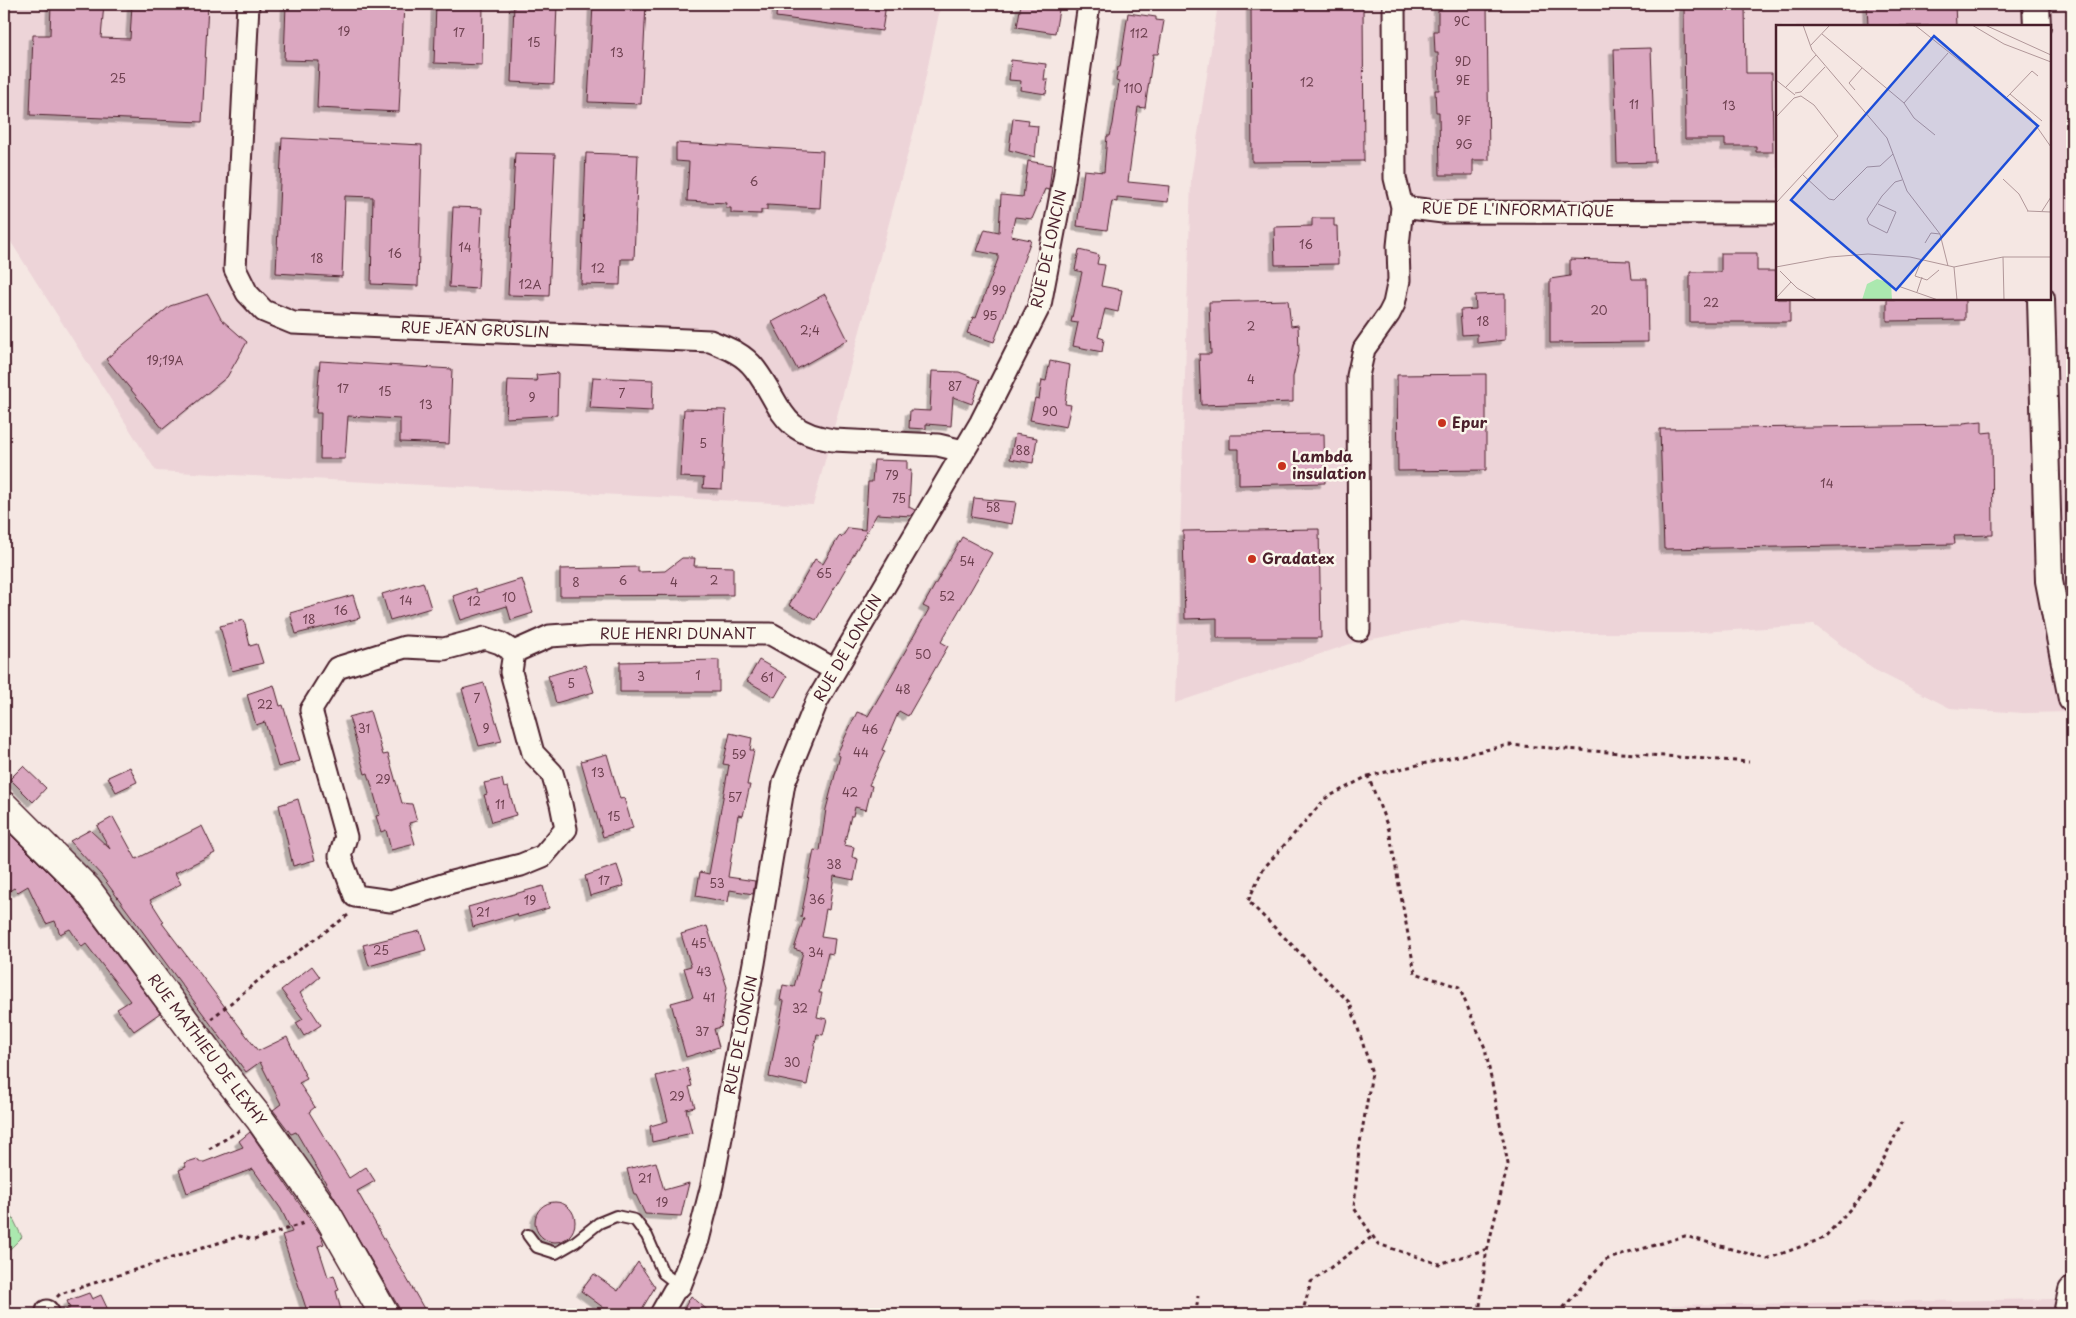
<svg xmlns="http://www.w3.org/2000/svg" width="2076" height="1318" font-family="'Playpen Sans',sans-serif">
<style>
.built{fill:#edd4d8;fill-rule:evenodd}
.green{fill:#abe8af;stroke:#7a846d}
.building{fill:#dba7c0;stroke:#4a1f2b;filter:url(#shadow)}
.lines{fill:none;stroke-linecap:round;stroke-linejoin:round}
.service-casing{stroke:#4a1f2b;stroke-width:14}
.minor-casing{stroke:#4a1f2b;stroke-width:25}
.tertiary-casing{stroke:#4a1f2b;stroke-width:30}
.secondary-casing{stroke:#4a1f2b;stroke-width:31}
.path{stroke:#4a1f2b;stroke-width:3;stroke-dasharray:4 4;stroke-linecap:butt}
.service{stroke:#fbf7ec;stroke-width:10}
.minor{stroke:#fbf7ec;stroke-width:21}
.tertiary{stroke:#fbf7ec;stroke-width:26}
.secondary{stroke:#fbf7ec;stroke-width:28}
.poi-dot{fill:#c8321e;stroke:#fbf7ec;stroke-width:2}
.labels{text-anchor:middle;stroke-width:5;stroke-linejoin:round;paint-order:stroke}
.number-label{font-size:12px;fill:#6e4150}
.street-label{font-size:15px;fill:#4a1f2b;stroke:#fbf7ec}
.poi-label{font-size:15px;font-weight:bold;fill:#4a1f2b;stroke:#fbf7ec;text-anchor:start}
.inset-road{fill:none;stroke:#b19799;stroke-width:1}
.view{fill:#1d4ed8;fill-opacity:0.15;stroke:#1d4ed8;stroke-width:2.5}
.inset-edge{fill:none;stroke:#4a1f2b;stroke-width:2.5}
</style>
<defs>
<filter id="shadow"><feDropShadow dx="-4.5" dy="4.5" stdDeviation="0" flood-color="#0004"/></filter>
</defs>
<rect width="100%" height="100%" fill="#f5e7e3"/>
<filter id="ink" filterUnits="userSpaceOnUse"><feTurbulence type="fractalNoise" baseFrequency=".02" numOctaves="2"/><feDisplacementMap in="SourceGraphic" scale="10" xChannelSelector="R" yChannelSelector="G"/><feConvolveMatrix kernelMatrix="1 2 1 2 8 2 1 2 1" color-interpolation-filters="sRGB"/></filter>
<g filter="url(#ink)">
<path class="built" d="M4,4H941L916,123L813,505L156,471L4,231Z
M1218,4H2072V712L2023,713L1950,708L1873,669L1814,625L1684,633H1562L1462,621L1353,643L1175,703L1191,179ZM1777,26H2050V299H1777Z
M2060,1299L2056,1314H1665L1672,1305Z"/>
<path class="green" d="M4,1200L22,1237L4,1255Z"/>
<path class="building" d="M51,4H104L101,38L130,39L132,4H208L202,122L30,115L33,35H50Z
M286,4H404L399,112L317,108L319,61L284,60Z
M436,4H483L482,65L434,63Z
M514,4H557L554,84L511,82Z
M593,4H646L641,104L588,102Z
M777,4H886L882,31L776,17Z
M1021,4H1060L1055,33L1017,27Z
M1251,4H1363L1364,161L1252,162Z
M1438,4H1487L1489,160H1473V175H1440L1439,112H1436L1435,90H1439L1438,53H1435L1434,31H1438Z
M1684,4H1745L1746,73H1772L1773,152H1756V146H1725V139H1685Z
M1867,4H1955L1956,26H1868Z
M1128,13L1156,17V20L1164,21L1158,54H1153L1145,108L1138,107L1128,182L1170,186L1168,202L1117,197V202L1112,201L1107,230L1077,226L1084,170L1104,172L1107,136H1110L1113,124L1119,82L1116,81L1118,67H1120Z
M1651,48L1655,162L1617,163L1614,49Z
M1011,60L1046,64L1044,80H1048L1046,94L1020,90L1021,81L1009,80Z
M1013,118L1029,120L1028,125L1038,126L1035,157L1009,150Z
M282,138L422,145L418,286L371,284L373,197L345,196L342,277L276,273Z
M676,143L823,151L820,208L767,205V210H761V214L731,213V208H726L727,203L687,201L689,162L676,161Z
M515,153L555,154L549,296L508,295Z
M586,153L638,155L634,259H621L620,285L581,284Z
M1028,161L1052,165L1049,190L1045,189L1032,219L1015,217L1011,236L1031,240L994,342L967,333L973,317L976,318L998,259V255L977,251L985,229L999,232L1001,195L1023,197Z
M453,207L482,208L478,289L449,287Z
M1312,218H1334V226H1337L1338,264L1275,265L1274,227L1312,226Z
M1079,250L1099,255L1097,264L1105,265L1101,286L1122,290L1118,312L1105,309L1098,337L1104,339L1102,352L1073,346L1078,323L1071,322L1082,272L1075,270Z
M1721,253H1757V271H1777V299H1790V322H1690V272H1721Z
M1570,259L1630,261L1632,279H1647L1648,342L1550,343V279L1570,276Z
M208,294L221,319L247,342L227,377L163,429L106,359L170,306Z
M825,294L848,340L797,369L772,322Z
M1505,294V340L1477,343V334L1462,335L1460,310L1476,309L1475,295Z
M1887,299H1965V320L1887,321Z
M1288,300L1291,326L1298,325L1299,351L1293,377V402L1201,405L1199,354H1211L1209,302Z
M320,361L452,369L449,444L400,442V419L348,416L345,459H320L321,413H316Z
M1050,361L1070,365L1065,404L1071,405L1066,427L1030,420L1035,398L1039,399L1042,380L1046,381Z
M932,371L959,372L980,380L972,404L953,397L951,426L926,424V429L909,428L910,410L930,411Z
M558,373L557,415L506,418L508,380L537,381L536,375Z
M1486,374V470L1398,471L1397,375Z
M593,377L653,380L652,411L590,408Z
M684,409L726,410L722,489L703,488L704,478L680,477Z
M1982,421V433L1992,432L1993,535L1954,536L1955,544L1664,549L1660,429L1963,425V423Z
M1015,434L1037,438L1033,463L1010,459Z
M1324,434L1325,483L1239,485V449H1230V435Z
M874,460L907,461V470H911L909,507L915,510L912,516L877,514L816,620L789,605L815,559L823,564L840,535L842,537L848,528L865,530L868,482H872Z
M974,498L1016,502L1012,524L971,517Z
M1319,529L1321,638H1217V618L1185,619L1183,531Z
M962,537L992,553L941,642L948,646L908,716L899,711L882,750L885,751L869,785L872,786L866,810L855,807L853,816H851L844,845L854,847L852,857L858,859L854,880L834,876L829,910L826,909L821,937L835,939L833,954L828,953L819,993H822L817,1017L827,1019L823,1035L817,1034L807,1085L769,1077L784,1001L780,1000L783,985L794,987L803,952L794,949L804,918L801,917L814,850L820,851L826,809L840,756L837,754L857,712L868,716L898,664L929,609L923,606Z
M682,558H695L694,566L733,567V595L560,596V569L638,567V572L665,571Z
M522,579L533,613L511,620L507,606L461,620L453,596L476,588L477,593Z
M423,582L431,608L390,620L382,594Z
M353,595L360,618L296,634L290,613Z
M244,620L250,646L257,644L263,663L232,671L220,626Z
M719,660V692H620V662Z
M759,660L787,676L775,697L747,681Z
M585,665L594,692L556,703L548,676Z
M484,683L502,741L479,746L462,689Z
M274,685L280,706L283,705L300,761L278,767L265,722L256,725L247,694Z
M370,711L383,755L388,754L402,803L412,804L417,821L409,823L415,844L391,850L386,830L381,832L376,816L380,815L368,773L365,774L349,717Z
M730,733L752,738L750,750H754L747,785H750L743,816L738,815L728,877L755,881L753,894L730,890L728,902L696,896L700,872L709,874L729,765L723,764Z
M607,754L620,799L624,798L633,828L603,837L581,761Z
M23,766L46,788L33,802L10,779Z
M130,767L137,782L116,792L108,777Z
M502,779L504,788L508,787L516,815L492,822L484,795L487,794L484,783Z
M298,799L315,860L293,866L279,805Z
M113,817L136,859L202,826L215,853L175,873L181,884L150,900L164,922L162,923L258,1051L287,1037L307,1079L299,1083L315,1107L309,1112L349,1178L366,1167L375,1181L357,1191L427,1314H400L398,1306L296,1132L291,1134L273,1110L281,1104L260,1062L246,1072L101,875L70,841L90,830L110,849L97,826Z
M4,828L75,899L160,1013L134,1031L117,1009L130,1001L86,944L82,947L70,929L60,934L55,921L46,924L28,886L18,892L14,888L8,892L4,884Z
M617,865L624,886L590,896L585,876Z
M543,886L549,908L518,917L517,914L473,927L468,907Z
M707,926L727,987L721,1027L714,1029L719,1047L686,1057L671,1003L693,997L684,968L691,966L681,934Z
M420,931L426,950L369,966L363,945Z
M312,966L320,977L300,993L321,1025L304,1036L296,1023L303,1019L281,990Z
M687,1068L692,1086L689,1087L695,1107L686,1109L692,1133L652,1142L650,1126L668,1121L656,1076Z
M250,1132L321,1235L324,1244L318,1246L328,1277L334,1275L339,1290L336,1291L342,1314H308L282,1235L292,1232L281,1209L253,1169L187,1193L179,1170L186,1167L184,1163L197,1159L199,1162H204L243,1147L239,1141Z
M656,1162L664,1190L689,1183L681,1216L645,1214L636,1195H634L627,1169Z
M535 1222a20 20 0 1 1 40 0a20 20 0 1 1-40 0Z
M638,1262L655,1287L639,1314H612L581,1291L594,1274L618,1291Z
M89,1293L92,1299L101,1295L110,1314H61V1312L70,1308L67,1301Z
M691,1296L712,1314H681Z"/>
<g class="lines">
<g class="service-casing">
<path id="service" d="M528,1235L537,1247L556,1253L575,1242L599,1223L616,1216L635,1220L647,1236L663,1273L680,1286"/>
</g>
<g class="minor-casing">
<path id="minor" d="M248,4L235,269L247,293L264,311L293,323L710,341C728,348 744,354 755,369C783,406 778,432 833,440L938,445L963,451
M1394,4L1395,178L1402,207L1443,212L1777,213
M1359,630L1358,376L1364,349L1389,314L1394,304L1399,280L1398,246L1402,207
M485,638L500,643L514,652L511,672L533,753L552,773L561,804L566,829L543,856L521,865L452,882L391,901L355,896L340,856L346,837L311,710L337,668L405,647L444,649Z
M514,652L550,636L593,633L771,634L835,670
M47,1311L49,1314
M661,1314L674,1291L680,1286L698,1240L712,1185L754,963L784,783L817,701L981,422L1040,305L1064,179L1089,4"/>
</g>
<g class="tertiary-casing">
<path id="tertiary" d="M2036,4L2037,26
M2041,299L2049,581L2072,699
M2067,1314L2072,1291"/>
</g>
<g class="secondary-casing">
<path id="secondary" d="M4,806L87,889L228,1079L259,1118L327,1214L384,1314"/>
</g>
<path class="path" d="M1368,776L1508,745L1749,762
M211,1019L260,979L351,913
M209,1149L242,1129
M57,1297L60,1294L240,1236L254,1240L307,1222
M1196,1314L1198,1296
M1302,1314L1311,1282L1373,1236
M1479,1314L1486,1255L1508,1164L1485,1048L1459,987L1415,973L1389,830L1368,776L1326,798L1263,869L1248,901L1350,1003L1372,1073L1359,1149L1354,1208L1378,1244L1439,1264L1487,1249
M1558,1314L1605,1260L1685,1236L1767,1259L1824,1238L1870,1187L1902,1122"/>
<use href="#service" class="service"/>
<use href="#minor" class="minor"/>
<use href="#tertiary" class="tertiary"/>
<use href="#secondary" class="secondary"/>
</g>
</g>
<g class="poi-dot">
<circle cx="1442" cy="423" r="5"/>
<circle cx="1282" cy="466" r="5"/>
<circle cx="1252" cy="559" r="5"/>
</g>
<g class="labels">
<g class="number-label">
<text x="1462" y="26">9C</text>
<text x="344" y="36">19</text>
<text x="459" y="37">17</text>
<text x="1139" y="38">112</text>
<text x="534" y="47">15</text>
<text x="617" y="57">13</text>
<text x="1463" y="66">9D</text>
<text x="118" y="83">25</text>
<text x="1463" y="85">9E</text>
<text x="1307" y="87">12</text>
<text x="1133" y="93">110</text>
<text x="1634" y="109">11</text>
<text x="1729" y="110">13</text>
<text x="1464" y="125">9F</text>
<text x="1464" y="149">9G</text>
<text x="754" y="186">6</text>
<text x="1306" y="249">16</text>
<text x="465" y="252">14</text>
<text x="395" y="258">16</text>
<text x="317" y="263">18</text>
<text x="598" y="273">12</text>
<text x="530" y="289">12A</text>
<text x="999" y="295">99</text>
<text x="1711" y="307">22</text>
<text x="1599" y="315">20</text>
<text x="990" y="320">95</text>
<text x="1483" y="326">18</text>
<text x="1251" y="331">2</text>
<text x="810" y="335">2;4</text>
<text x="165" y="365">19;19A</text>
<text x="1251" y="384">4</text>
<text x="955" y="391">87</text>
<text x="343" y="393">17</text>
<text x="385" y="396">15</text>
<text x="622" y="398">7</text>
<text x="532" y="402">9</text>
<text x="426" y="409">13</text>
<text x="1050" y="416">90</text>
<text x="703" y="448">5</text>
<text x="1023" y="455">88</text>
<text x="892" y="480">79</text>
<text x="1827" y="488">14</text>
<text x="899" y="503">75</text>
<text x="993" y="512">58</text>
<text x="967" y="566">54</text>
<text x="824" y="578">65</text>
<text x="623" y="585">6</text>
<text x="714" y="585">2</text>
<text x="576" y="587">8</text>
<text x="674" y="587">4</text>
<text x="947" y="601">52</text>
<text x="509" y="602">10</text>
<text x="406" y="605">14</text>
<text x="474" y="606">12</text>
<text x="341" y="615">16</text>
<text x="309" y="624">18</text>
<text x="923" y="659">50</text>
<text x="698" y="680">1</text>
<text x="641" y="681">3</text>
<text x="767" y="682">61</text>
<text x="571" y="688">5</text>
<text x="903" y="694">48</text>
<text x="477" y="703">7</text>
<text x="265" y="709">22</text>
<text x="364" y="733">31</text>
<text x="486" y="733">9</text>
<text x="870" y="734">46</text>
<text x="861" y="757">44</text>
<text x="739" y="759">59</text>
<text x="598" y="777">13</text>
<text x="383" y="784">29</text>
<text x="850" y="797">42</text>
<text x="735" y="802">57</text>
<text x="500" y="809">11</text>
<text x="614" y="821">15</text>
<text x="834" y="869">38</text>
<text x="604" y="885">17</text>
<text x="717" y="888">53</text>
<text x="817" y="904">36</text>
<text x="530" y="905">19</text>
<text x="483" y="917">21</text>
<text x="699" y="948">45</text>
<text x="381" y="955">25</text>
<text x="816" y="957">34</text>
<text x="704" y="976">43</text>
<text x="709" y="1002">41</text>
<text x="800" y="1013">32</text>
<text x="702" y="1036">37</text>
<text x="792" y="1067">30</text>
<text x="677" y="1101">29</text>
<text x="645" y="1183">21</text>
<text x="662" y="1207">19</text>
</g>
<g class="street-label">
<text transform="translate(1518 210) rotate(1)" y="5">RUE DE L'INFORMATIQUE</text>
<text transform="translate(1049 249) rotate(-78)" y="5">RUE DE LONCIN</text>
<text transform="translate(475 330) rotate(2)" y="5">RUE JEAN GRUSLIN</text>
<text x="678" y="639">RUE HENRI DUNANT</text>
<text transform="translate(848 648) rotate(-60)" y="5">RUE DE LONCIN</text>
<text transform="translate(741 1035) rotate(-79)" y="5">RUE DE LONCIN</text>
<text transform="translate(207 1050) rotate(53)" y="5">RUE MATHIEU DE LEXHY</text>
</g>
<g class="poi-label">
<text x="1452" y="428">Epur</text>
<text x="1292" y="462">Lambda<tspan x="1292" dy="17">insulation</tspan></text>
<text x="1262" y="564">Gradatex</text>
</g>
</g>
<g transform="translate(1776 25)">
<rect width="275" height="275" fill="#f5e7e3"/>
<path d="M101,254L115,258L116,275H86L91,259Z" fill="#abe8af"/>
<path class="inset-road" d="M27,0L36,25L111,113L131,166L164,209L172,241M139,0L254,92L275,122M196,0L228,19L275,37M209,0L275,30M46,9L128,78L172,28M34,21L54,0M0,55L19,70M10,62L40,30M79,65L73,58L86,43M19,68L25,67L49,42M234,69L256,46L262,51M231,72L234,69L266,96M128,78L138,93L159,110M0,92L18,73L25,71M27,150L53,174L58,175L91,142L104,141L117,129M227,154L243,169L252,186M0,178L62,111L38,80L25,71M102,179L120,187L111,208L93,199L91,194L106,171L119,157L126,155M251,186L275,187M266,186L275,172M149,218L155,208L164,209M227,232L228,275M146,234L139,251L151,255L163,245M0,242L54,232L92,229L134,232L178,242L227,232H275M178,242L181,275M4,246L21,263L41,275M122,261L162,275M141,267L146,252M0,273L15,257"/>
<path class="view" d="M158,11L262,101L120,265L15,175Z"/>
<rect width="275" height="275" class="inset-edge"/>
</g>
<rect width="2076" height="1318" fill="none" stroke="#fbf7ec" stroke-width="20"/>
<rect x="10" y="10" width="2056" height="1298" fill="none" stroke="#4a1f2b" stroke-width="2" filter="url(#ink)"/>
</svg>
